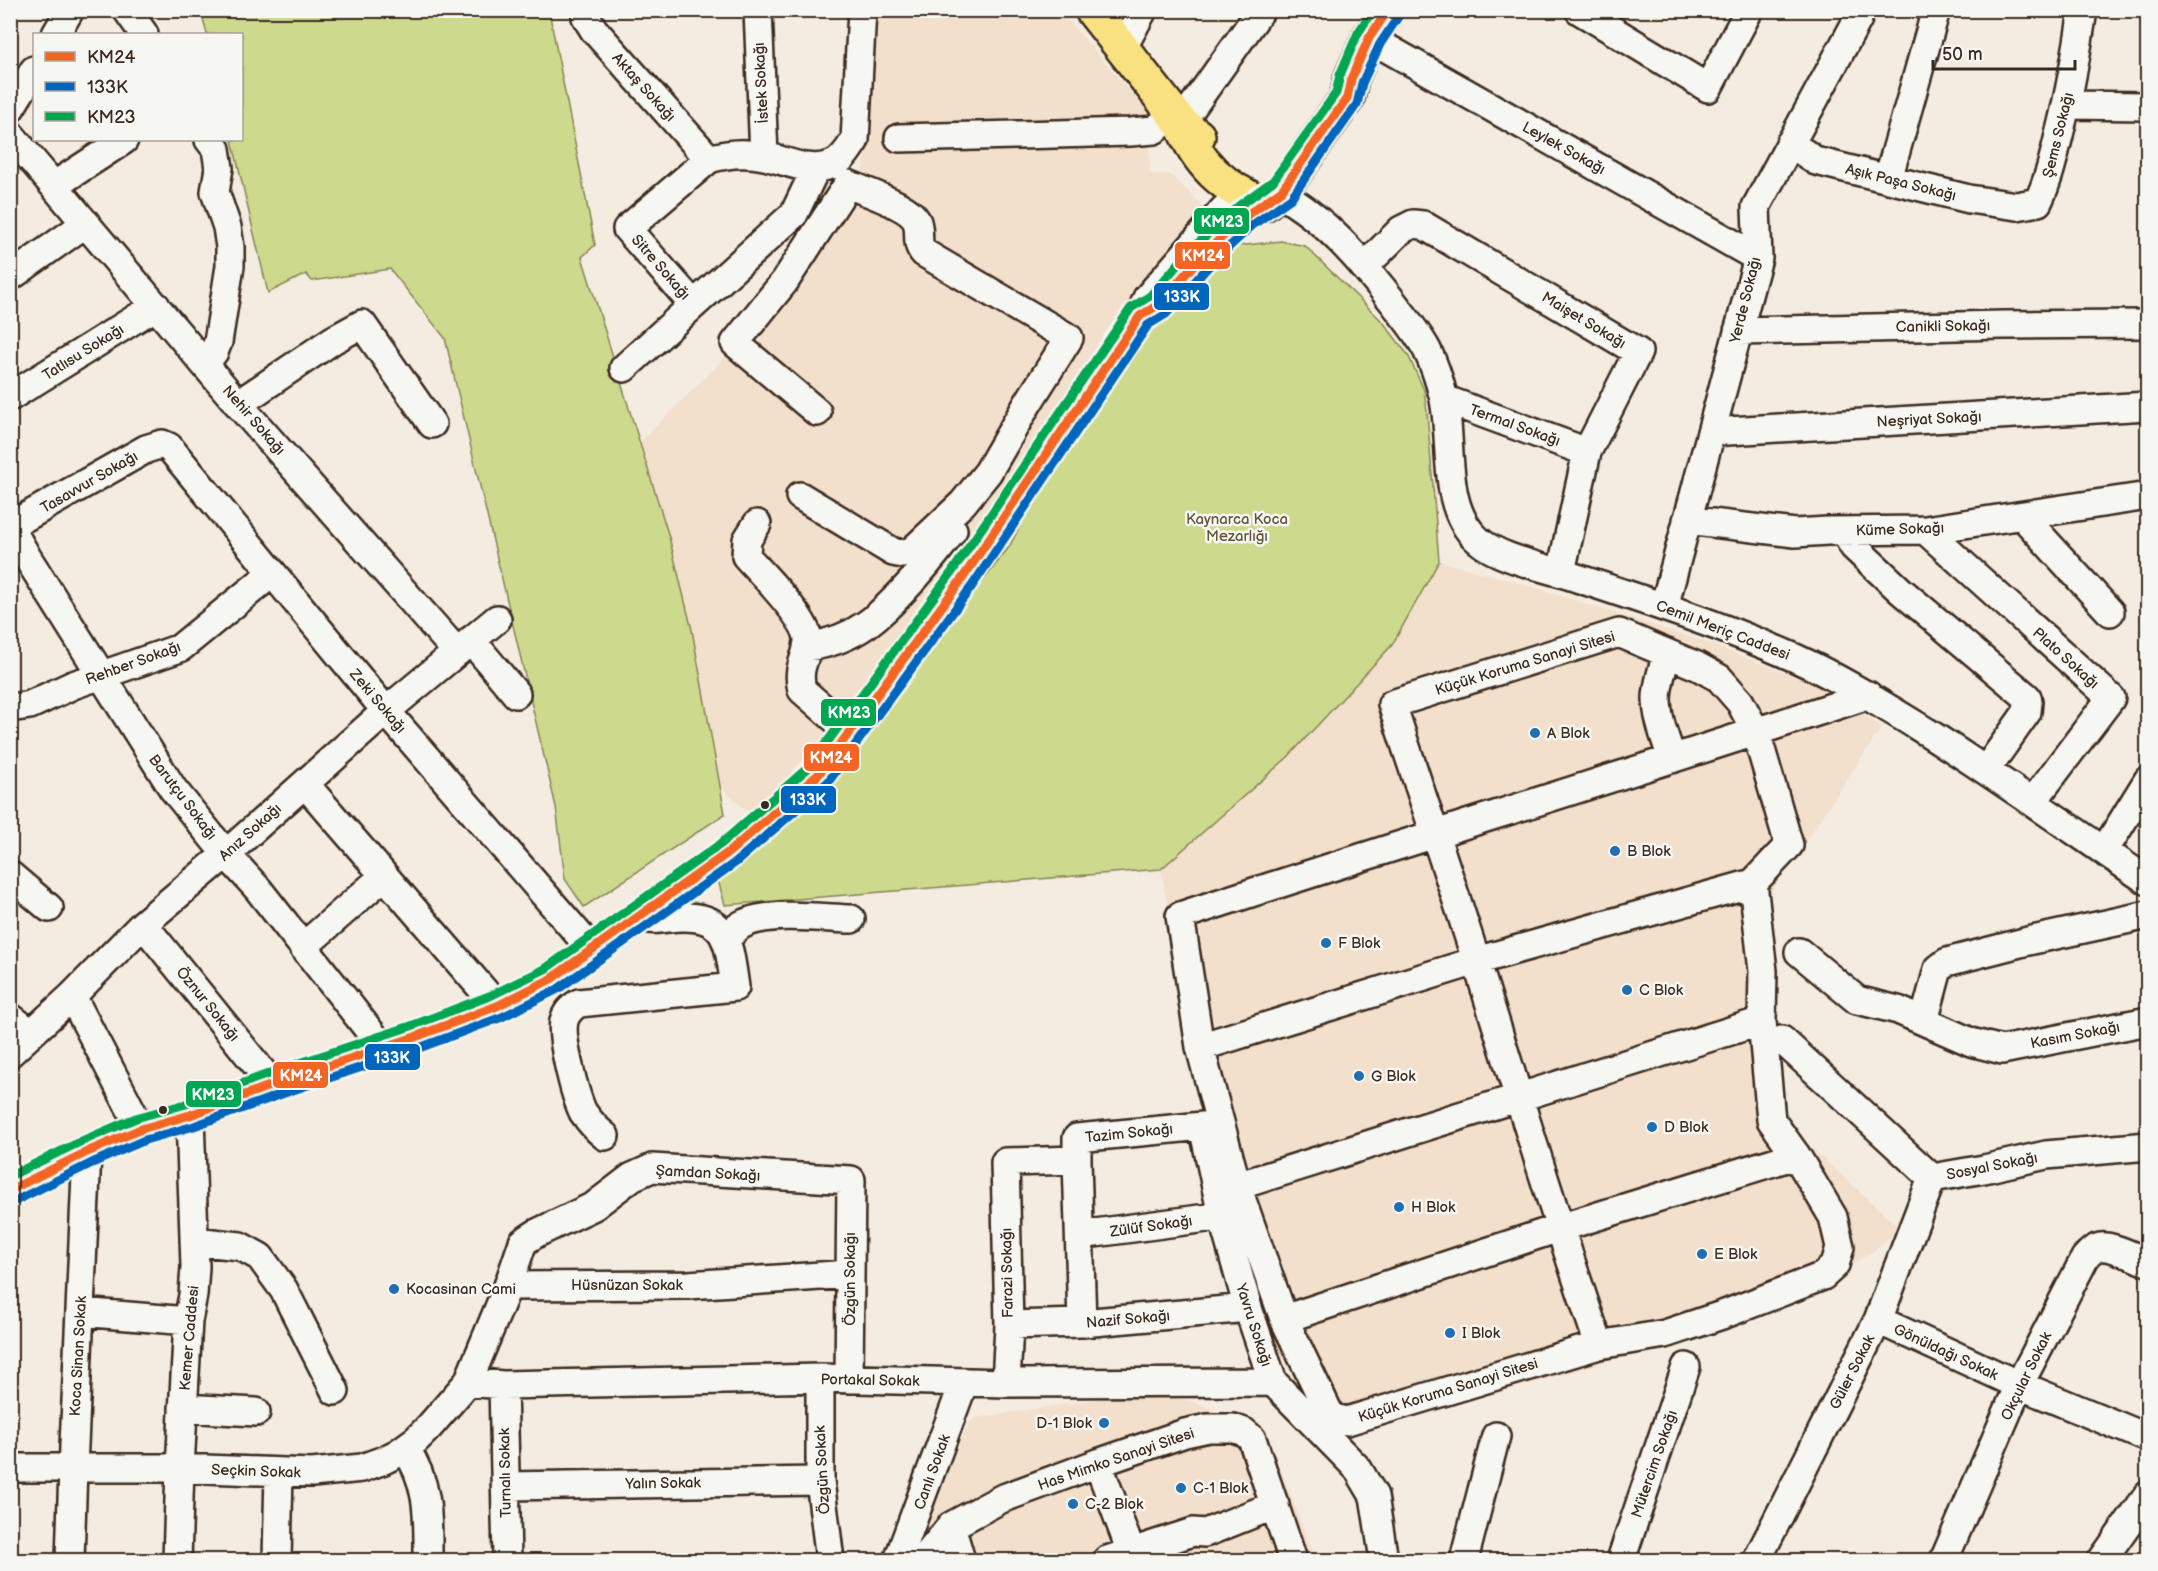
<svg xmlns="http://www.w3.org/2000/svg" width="2158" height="1571" font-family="'Balsamiq Sans',sans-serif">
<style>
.built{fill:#f2dfcc}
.green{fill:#cdda8d;stroke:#848256;stroke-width:1.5}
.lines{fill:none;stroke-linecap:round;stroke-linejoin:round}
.minor-casing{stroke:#3b2a1e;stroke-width:32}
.major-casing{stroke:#3b2a1e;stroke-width:38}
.minor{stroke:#f6f6f2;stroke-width:27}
.major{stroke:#f9e181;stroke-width:33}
.bus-1-casing{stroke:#f6f6f2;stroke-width:14}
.bus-2-casing{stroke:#f6f6f2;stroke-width:14}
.bus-3-casing{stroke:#f6f6f2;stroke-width:14}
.bus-1{stroke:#f26522;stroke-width:9}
.bus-2{stroke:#0065bd;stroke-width:9}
.bus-3{stroke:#00a651;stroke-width:9}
.poi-dot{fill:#1f6fb2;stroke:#f6f6f2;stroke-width:2}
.bus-dot{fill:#3b2a1e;stroke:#f6f6f2;stroke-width:2}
.labels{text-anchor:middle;stroke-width:5;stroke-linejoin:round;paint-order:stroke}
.street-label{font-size:15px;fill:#3b2a1e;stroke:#f6f6f2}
.park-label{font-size:15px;fill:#60563a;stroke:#f6f6f2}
.poi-label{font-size:15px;fill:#3b2a1e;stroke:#f6f6f2;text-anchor:start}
.line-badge{stroke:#f6f6f2;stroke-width:2}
.badge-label{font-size:16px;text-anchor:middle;font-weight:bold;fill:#fff}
</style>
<rect width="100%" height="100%" fill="#f4ece1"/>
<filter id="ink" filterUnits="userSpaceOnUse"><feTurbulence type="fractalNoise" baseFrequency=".0167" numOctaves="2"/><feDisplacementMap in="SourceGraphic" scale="12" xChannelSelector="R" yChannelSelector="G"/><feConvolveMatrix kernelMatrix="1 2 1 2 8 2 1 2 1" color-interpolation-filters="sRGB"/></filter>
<g filter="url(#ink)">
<path class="built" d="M869,11H1060L1149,113L1150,174H1170L1206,209L852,705L752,816L717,783L687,607L638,444L766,317L864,167Z
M1439,561L1517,582L1705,642L1829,690L1882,727L1768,897L1779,1118L1900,1229L1878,1248L1805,1294L1767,1313L1548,1379L1340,1436L1300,1394L1261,1312L1195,1065L1161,869L1288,757L1392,645Z
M1138,1393L1191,1401L1265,1430L1316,1560H913L941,1482L970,1422L976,1418Z"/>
<path class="green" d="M201,11H549L595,245L582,257L669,537L692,630L725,814L584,907L565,879L556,807L445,338L390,269L312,281L306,274L268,293L232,140H242V34H207Z
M1281,241L1305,246L1383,322L1408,355L1424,390L1427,412L1439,561L1392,645L1288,757L1161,869L725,905L718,880L796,816L827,783L919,654L977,589L1009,547L1037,494L1059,447L1092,399L1152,327L1229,247Z"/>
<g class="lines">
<g class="minor-casing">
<path id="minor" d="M127,10L144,34
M587,10L586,17L594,30L709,159
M758,10L764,156
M1579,10L1708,88L1749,10
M56,34L70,10
M1369,38L1758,258
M1122,49L1143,10
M2066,105L2148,106
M10,109L34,70
M1181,123L1261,10
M10,134L238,404L457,652
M899,138L1130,132L1154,130L1174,115
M1790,143L1816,161L1969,199L2017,206L2038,202C2049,179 2054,156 2060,131C2070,91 2077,51 2083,10
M1888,179L1936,10
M55,185L124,140
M1278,193C1324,217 1361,261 1393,302C1405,318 1418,333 1427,350C1434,364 1439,379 1443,395C1454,440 1440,507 1478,540C1499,559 1548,568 1577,578C1650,602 1723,626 1793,657C1840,678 1883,705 1927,732C2002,780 2074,831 2148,881
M1364,267L1401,230L1413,224L1423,225L1638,352L1587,452L1561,572
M10,277L86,223
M693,304L627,229L709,159C728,153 746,152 765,156C787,161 811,174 833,164C843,160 849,149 855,140L862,10
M1738,331L2003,325L2148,324
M205,364L214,352L218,342L230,266V247L227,227L215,192L219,168L216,149L209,140
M624,368L794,214L816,168
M10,397L156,306
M1444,399L1587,452
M238,404L333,340L362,324L432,424
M1711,432L2148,406
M800,496L893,552L903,554L913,550L963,503L988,472L1028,403L1069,338L924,253C915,243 921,234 917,222C910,205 865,192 848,184L785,281L735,343L817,412
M2026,515L2028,522L2110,612
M1687,520L1795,533L1828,531L1925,530L2148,496
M757,524L747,540L746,556C761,573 807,619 808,639C808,659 796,665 802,690L850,732
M10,526L146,449L162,444L169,447L386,711L593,951
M10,527L27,557L173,789L226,854L258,889L383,1048
M1925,530L2111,698L2033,801
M1844,531L1854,547L1901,591L2027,697L2028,702L2027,712L1986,770
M1664,607L1758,258L1756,207L1858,19L1859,10
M471,640L516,694
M807,647C857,640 880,616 913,580C927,564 941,548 953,530
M1667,653C1663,668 1657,684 1657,699C1657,719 1666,740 1672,759
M10,708L30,705L73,685L180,648L271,574
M305,784L497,1006
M2104,851L2148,780
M10,875L49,908
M143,924L272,1084
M726,940C732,932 738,925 748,922C773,912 823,918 851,919
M303,947L384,876
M1799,952L1857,1000L1898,1010L1971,1042L2002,1050L2148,1021
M72,996L141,1129
M10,1017L31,1033
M1924,1021L1938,969L1947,962L2028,941L2148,915
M1782,1040L1932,1178L1984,1169L2046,1155L2148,1146
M1200,1047L1476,961L1753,883
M10,1053L72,996L143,924L226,854L386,711L497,619
M605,1136C596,1129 589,1121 583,1112C575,1096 560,1037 564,1021C566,1013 572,1007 579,1003L735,987C728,938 727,911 668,918C658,919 649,922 641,915
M1077,1160L1082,1323
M1237,1186L1762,1021
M10,1190L87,1152L141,1129L190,1115L286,1080L415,1037L497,1006L551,979L729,852L818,775L962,579L1140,316L1147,298L1224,209L1244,196
M1080,1235L1222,1216
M194,1241L240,1246L260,1257L284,1290L335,1391
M508,1286L523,1242L537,1233L594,1206L632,1177L652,1168L851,1180L849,1379
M80,1312L188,1321
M1284,1319L1559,1228L1796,1155
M1878,1320L2019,1385L2148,1438
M1009,1325L1082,1323L1248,1308
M1599,1345C1555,1218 1517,1091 1477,963C1450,877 1420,791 1392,704L1619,633L1697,666L1719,678L1740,702L1756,732L1789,845L1753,883L1763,971L1762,1021L1771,1120L1796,1155L1833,1217L1840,1247L1835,1265L1823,1276L1725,1314L1665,1334L1599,1345L1347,1421L1331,1417L1284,1319L1237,1186L1200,1047L1180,916C1409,841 1639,771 1868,695
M820,1378V1481L830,1560
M468,1382L503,1385L820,1378L1006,1383L1273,1382
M1006,1383L1009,1325L1005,1162L1077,1160V1138L1203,1126L1222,1216L1248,1308L1273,1382L1358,1469L1374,1496L1384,1560
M503,1385L507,1560
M183,1408L256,1412
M405,1448C430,1484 428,1518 428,1560
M1098,1463L1131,1552
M10,1468H180L312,1473L362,1468L384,1460L398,1453L416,1440L429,1427L468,1382L508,1286L688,1285L850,1274
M506,1486L820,1481
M951,1526L961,1560
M70,1560L73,1468L87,1152
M177,1560L180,1468L188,1321L193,1295L195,1267L190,1115
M277,1560L279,1472
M898,1560L964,1382
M923,1560L951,1526L1001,1499L1098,1463L1185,1433L1208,1428H1233L1244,1432L1252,1439L1293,1560
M1107,1560L1193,1532L1205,1533L1275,1505
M1464,1560L1496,1436
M1621,1560L1686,1367
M1757,1560L1878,1320L1932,1178
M1944,1560L2019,1385L2085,1258C2089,1253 2094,1248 2100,1247C2112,1245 2136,1258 2148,1262
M2102,1560L2148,1495"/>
</g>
<g class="major-casing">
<path id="major" d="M1092,10L1181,123L1198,136
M1181,123C1198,164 1223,188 1264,204L1282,190L1347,98L1351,79L1369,38L1388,10"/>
</g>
<use href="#minor" class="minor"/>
<use href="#major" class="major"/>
<g class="bus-1-casing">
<path id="bus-1" d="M10,1190L87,1152L141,1129L190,1115L286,1080L415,1037L497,1006L551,979L729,852L818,775L962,579L1140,316L1158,305L1198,260L1223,236L1247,215L1282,190L1347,98L1351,79L1369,38L1388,10"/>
</g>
<g class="bus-2-casing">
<path id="bus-2" d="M15,1201L92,1163L145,1140L194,1126L290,1091L419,1048L502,1017L558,989L736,862L828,782L972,586L1148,325L1166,314L1207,268L1231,245L1254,224L1291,198L1357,104L1362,83L1380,44L1398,17"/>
</g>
<g class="bus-3-casing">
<path id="bus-3" d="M10,1176L82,1141L136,1118L186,1104L282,1069L411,1026L492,995L545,969L722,843L809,767L952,572L1131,308L1150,296L1189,252L1215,227L1240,205L1273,181L1336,93L1340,75L1358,33L1373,10"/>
</g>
<use href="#bus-1" class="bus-1"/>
<use href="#bus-2" class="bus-2"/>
<use href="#bus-3" class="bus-3"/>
</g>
</g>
<g class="poi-dot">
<circle cx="1535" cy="733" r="6"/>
<circle cx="1615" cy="851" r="6"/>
<circle cx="1326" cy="943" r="6"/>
<circle cx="1627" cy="990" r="6"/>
<circle cx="1359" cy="1076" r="6"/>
<circle cx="1652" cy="1127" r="6"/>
<circle cx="1399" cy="1207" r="6"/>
<circle cx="1702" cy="1254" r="6"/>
<circle cx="394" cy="1289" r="6"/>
<circle cx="1450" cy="1333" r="6"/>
<circle cx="1104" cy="1423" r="6"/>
<circle cx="1181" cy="1488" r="6"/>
<circle cx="1073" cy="1504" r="6"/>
</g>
<g class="bus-dot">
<circle cx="765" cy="805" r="5"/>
<circle cx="163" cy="1110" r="5"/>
</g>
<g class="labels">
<g class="street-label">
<text transform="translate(761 83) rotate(-93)" y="5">İstek Sokağı</text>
<text transform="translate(644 87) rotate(48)" y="5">Aktaş Sokağı</text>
<text transform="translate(2058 135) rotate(-76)" y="5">Şems Sokağı</text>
<text transform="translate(1564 148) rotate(29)" y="5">Leylek Sokağı</text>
<text transform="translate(1901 182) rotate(14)" y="5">Aşık Paşa Sokağı</text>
<text transform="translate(661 267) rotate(49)" y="5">Sitre Sokağı</text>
<text transform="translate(1745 300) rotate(-76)" y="5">Yerde Sokağı</text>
<text transform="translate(1584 320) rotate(31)" y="5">Maişet Sokağı</text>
<text transform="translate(1943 326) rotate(-1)" y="5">Canikli Sokağı</text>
<text transform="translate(83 352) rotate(-32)" y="5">Tatlısu Sokağı</text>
<text transform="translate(1929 419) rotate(-3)" y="5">Neşriyat Sokağı</text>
<text transform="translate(254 420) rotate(49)" y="5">Nehir Sokağı</text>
<text transform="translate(1515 425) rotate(20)" y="5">Termal Sokağı</text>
<text transform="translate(89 482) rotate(-30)" y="5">Tasavvur Sokağı</text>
<text transform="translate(1900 529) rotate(-2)" y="5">Küme Sokağı</text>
<text transform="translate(1723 630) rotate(21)" y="5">Cemil Meriç Caddesi</text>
<text transform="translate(2066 658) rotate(42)" y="5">Plato Sokağı</text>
<text transform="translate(133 663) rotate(-20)" y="5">Rehber Sokağı</text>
<text transform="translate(1525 663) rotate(-17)" y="5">Küçük Koruma Sanayi Sitesi</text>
<text transform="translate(378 701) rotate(50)" y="5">Zeki Sokağı</text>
<text transform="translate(183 797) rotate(53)" y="5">Barutçu Sokağı</text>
<text transform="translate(250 832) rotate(-42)" y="5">Anız Sokağı</text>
<text transform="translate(208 1004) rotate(51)" y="5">Öznur Sokağı</text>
<text transform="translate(2075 1035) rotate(-11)" y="5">Kasım Sokağı</text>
<text transform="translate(1129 1133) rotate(-6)" y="5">Tazim Sokağı</text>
<text transform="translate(1992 1166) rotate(-11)" y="5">Sosyal Sokağı</text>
<text transform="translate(708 1173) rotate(3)" y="5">Şamdan Sokağı</text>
<text transform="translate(1151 1226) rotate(-8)" y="5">Zülüf Sokağı</text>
<text transform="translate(1007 1273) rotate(-91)" y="5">Farazi Sokağı</text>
<text transform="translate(850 1279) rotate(-90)" y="5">Özgün Sokağı</text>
<text x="627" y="1290">Hüsnüzan Sokak</text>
<text transform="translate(1128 1319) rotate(-5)" y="5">Nazif Sokağı</text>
<text transform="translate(1254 1325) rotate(72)" y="5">Yavru Sokağı</text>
<text transform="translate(189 1338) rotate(-85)" y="5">Kemer Caddesi</text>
<text transform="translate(1946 1352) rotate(25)" y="5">Gönüldağı Sokak</text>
<text transform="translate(78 1356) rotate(-87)" y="5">Koca Sinan Sokak</text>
<text transform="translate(1852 1372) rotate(-63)" y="5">Güler Sokak</text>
<text transform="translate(2026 1376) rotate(-64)" y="5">Okçular Sokak</text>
<text transform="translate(870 1380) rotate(1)" y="5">Portakal Sokak</text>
<text transform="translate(1448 1390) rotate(-17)" y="5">Küçük Koruma Sanayi Sitesi</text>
<text transform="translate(1116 1459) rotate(-19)" y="5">Has Mimko Sanayi Sitesi</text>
<text transform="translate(1654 1464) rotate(-71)" y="5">Mütercim Sokağı</text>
<text transform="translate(822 1470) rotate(-93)" y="5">Özgün Sokak</text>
<text transform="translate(256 1471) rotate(2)" y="5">Seçkin Sokak</text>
<text transform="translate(932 1472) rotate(-70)" y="5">Canlı Sokak</text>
<text transform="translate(505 1473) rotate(-91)" y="5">Turnalı Sokak</text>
<text transform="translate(663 1483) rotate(-1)" y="5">Yalın Sokak</text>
</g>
<g class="park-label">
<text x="1237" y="524">Kaynarca Koca<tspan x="1237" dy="17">Mezarlığı</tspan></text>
</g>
<g class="poi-label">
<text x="1547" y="738">A Blok</text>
<text x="1627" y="856">B Blok</text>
<text x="1338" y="948">F Blok</text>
<text x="1639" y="995">C Blok</text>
<text x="1371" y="1081">G Blok</text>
<text x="1664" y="1132">D Blok</text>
<text x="1411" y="1212">H Blok</text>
<text x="1714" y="1259">E Blok</text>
<text x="406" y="1294">Kocasinan Cami</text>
<text x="1462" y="1338">I Blok</text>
<text x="1092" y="1428" text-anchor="end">D-1 Blok</text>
<text x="1193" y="1493">C-1 Blok</text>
<text x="1085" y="1509">C-2 Blok</text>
</g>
</g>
<g class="line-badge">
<rect x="1193" y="207" width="57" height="28" rx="6" fill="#00a651"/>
<rect x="1174" y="241" width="57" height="29" rx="6" fill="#f26522"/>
<rect x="1153" y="282" width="57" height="29" rx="6" fill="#0065bd"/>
<rect x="820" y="698" width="57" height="29" rx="6" fill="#00a651"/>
<rect x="803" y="743" width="57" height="29" rx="6" fill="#f26522"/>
<rect x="780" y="785" width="57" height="29" rx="6" fill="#0065bd"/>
<rect x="364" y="1043" width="57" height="28" rx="6" fill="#0065bd"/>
<rect x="272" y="1061" width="57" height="28" rx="6" fill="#f26522"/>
<rect x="185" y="1080" width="57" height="28" rx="6" fill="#00a651"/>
</g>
<g class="badge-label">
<text x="1222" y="227">KM23</text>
<text x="1203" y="261">KM24</text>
<text x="1182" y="302">133K</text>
<text x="849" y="718">KM23</text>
<text x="831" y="763">KM24</text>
<text x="808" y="805">133K</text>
<text x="392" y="1063">133K</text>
<text x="301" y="1081">KM24</text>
<text x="213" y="1100">KM23</text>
</g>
<rect width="2158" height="1571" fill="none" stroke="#f6f6f2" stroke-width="36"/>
<rect x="18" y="18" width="2122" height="1535" fill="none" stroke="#3b2a1e" stroke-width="2" filter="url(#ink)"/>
<rect x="33" y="33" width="210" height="108" fill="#f6f6f2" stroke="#aba49d" stroke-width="1.5"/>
<rect x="45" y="52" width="30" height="9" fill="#f26522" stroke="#aba49d" stroke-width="1.5"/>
<text x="87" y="63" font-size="18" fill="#3b2a1e">KM24</text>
<rect x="45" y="82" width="30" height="9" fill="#0065bd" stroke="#aba49d" stroke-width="1.5"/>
<text x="87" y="93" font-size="18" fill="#3b2a1e">133K</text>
<rect x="45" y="112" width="30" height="9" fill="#00a651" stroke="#aba49d" stroke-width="1.5"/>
<text x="87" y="123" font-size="18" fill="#3b2a1e">KM23</text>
<path d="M1933 60v9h142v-9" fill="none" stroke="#3b2a1e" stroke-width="3"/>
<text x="1942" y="60" font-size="18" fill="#3b2a1e" stroke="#f6f6f2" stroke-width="4.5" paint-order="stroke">50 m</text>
</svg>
